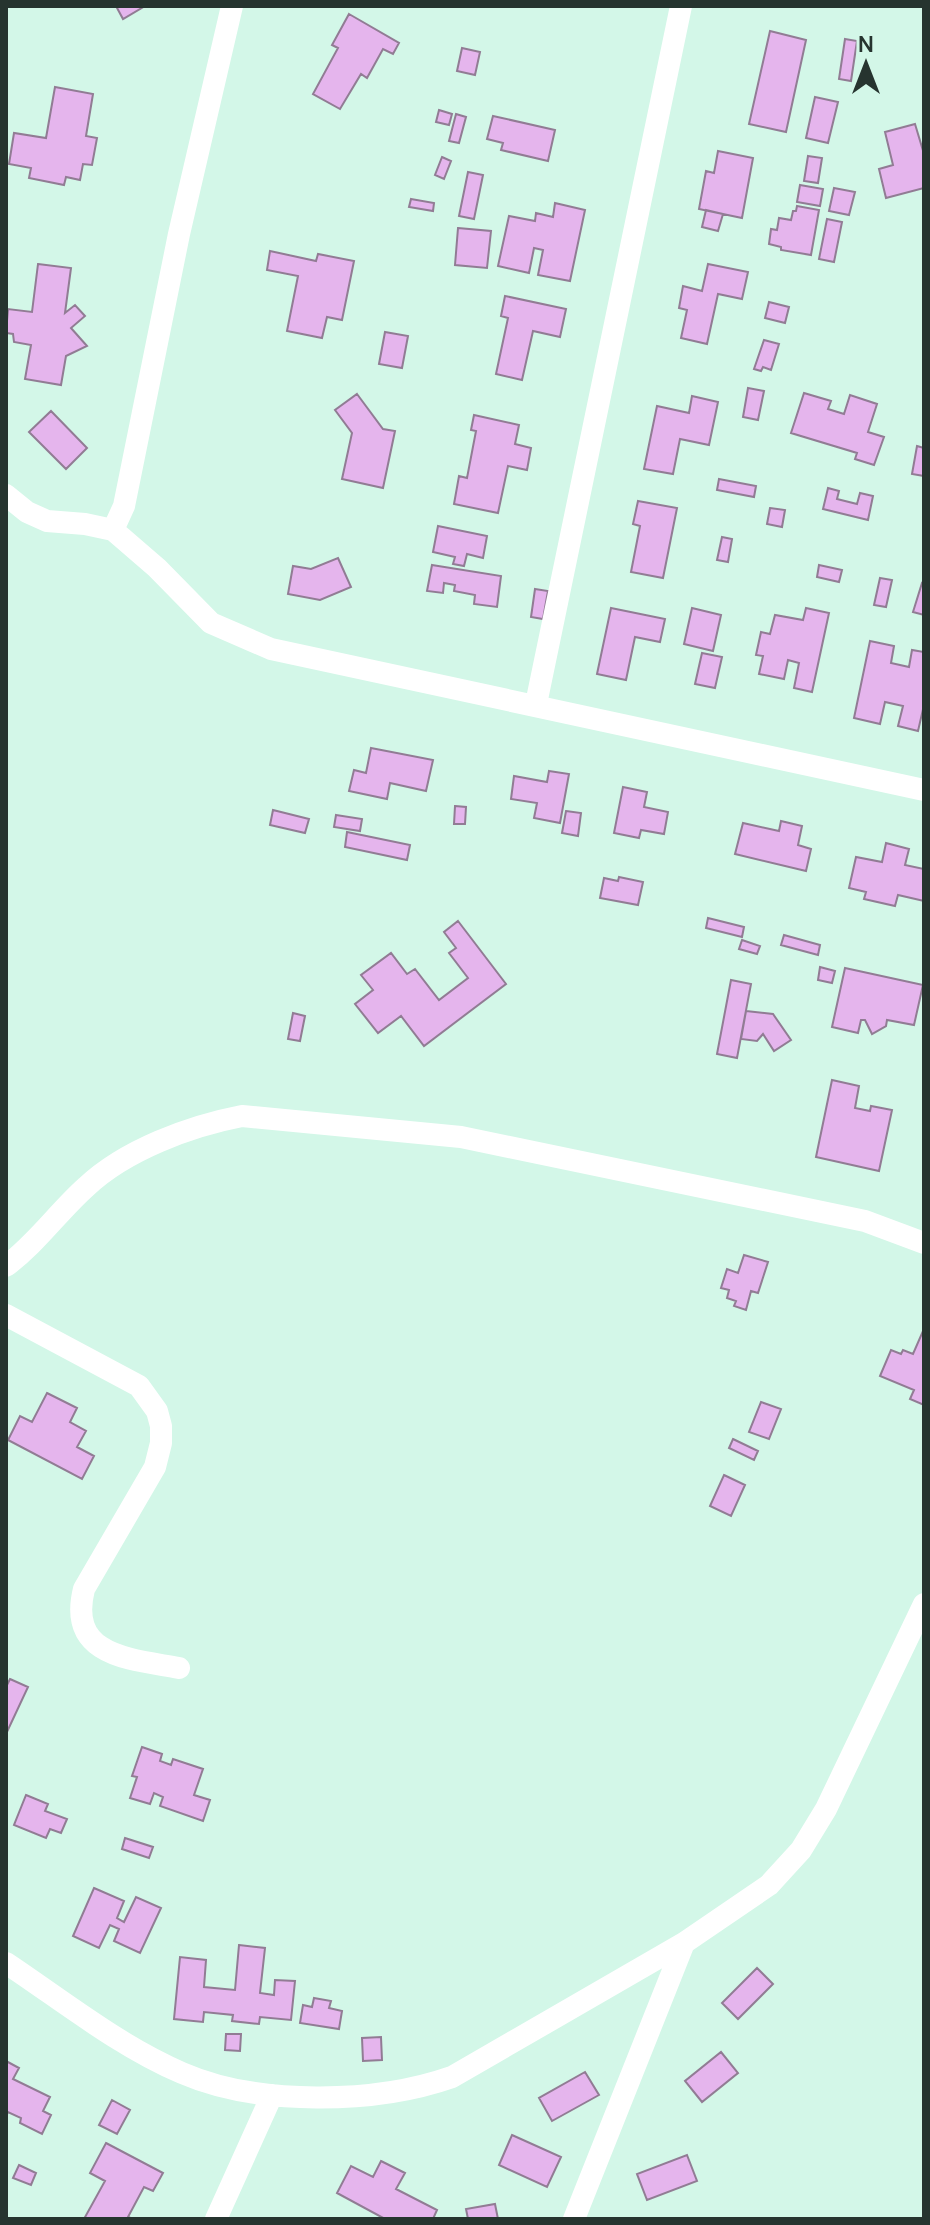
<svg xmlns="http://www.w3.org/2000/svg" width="930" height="2225" font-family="Manrope,sans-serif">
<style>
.building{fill:#e5b5ed;stroke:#917c94;stroke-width:2}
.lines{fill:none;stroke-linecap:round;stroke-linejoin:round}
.minor{stroke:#fff;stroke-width:22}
</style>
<rect width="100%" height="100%" fill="#d3f7e8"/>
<path class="building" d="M116,6H145L123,19Z
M349,14L399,43L393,54L383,49L367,78L361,74L340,109L313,94L338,48L332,45Z
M770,31L806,40L786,132L749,124Z
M845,39L857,41L851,81L839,79Z
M462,48L480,52L475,75L457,71Z
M55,87L93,94L86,136L97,138L92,165L83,164L80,180L66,177L64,185L29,178L31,168L9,164L14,133L46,138Z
M815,97L838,102L828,143L806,138Z
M439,110L452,114L449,125L436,122Z
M456,114L466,117L459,143L449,141Z
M493,116L555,130L548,161L501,150L503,143L487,139Z
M915,124L924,154V188L886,198L879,169L893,165L885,132Z
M718,151L753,158L742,218L699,209L706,171L714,173Z
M808,156L822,158L818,183L804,181Z
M442,157L451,161L444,179L435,175Z
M468,172L483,175L474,219L459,216Z
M800,185L823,189L820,206L797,202Z
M834,188L855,192L849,215L829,211Z
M411,199L434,203L433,211L409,207Z
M555,203L585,210L570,281L538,275L543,250L534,248L529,273L498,266L509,216L535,221L536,213L553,217Z
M797,206L819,210L811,255L781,250V247L769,244L771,229L777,230L779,218L791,220L793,211H796Z
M706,210L723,214L718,231L702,227Z
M827,219L842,222L834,262L819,259Z
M458,228L491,231L487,268L455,265Z
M270,251L316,261L318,254L354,261L342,320L327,317L322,338L287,331L298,276L267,270Z
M38,264L71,268L65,313L75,305L85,316L71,328L87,346L66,356L61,385L25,379L31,345L14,342L13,334L6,333L8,309L32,312Z
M708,264L748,272L742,299L718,294L707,344L681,338L687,310L679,308L683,286L702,291Z
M505,296L566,309L560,337L533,331L522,380L496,374L508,318L501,316Z
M769,302L789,307L785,323L765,318Z
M385,332L408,336L402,368L379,364Z
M764,340L779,344L771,370L763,367L761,371L754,369Z
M748,388L764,391L758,420L743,417Z
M804,393L831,401L828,409L844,414L850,395L877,404L868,432L884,437L874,465L855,459L857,453L791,433Z
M357,394L383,429L395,431L383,488L342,479L352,433L335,410Z
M692,396L718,402L709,445L680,439L673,474L644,469L657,406L689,413Z
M51,411L87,448L66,469L29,432Z
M474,415L519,425L515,444L531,448L527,470L508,466L498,513L454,504L459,476L467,478L476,431L471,430Z
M917,446L924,448V476L912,474Z
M719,479L756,486L754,497L717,490Z
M828,488L839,491L837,499L857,504L860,493L873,496L868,520L823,509Z
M638,501L677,508L663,578L631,572L640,526L633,524Z
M770,508L785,510L782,527L767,524Z
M438,526L487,536L483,558L467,554L464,566L453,564L455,557L433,552Z
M722,537L732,539L728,562L717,560Z
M338,558L351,587L320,600L288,594L293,566L311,569Z
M432,565L501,576L497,607L474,604L475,595L454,591L455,585L444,583L443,593L427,591Z
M819,565L842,570L839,582L817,577Z
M880,578L892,580L886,607L874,605Z
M922,583L924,584V615L913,612Z
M535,589L548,591L543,619L531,617Z
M611,608L665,619L660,642L635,637L626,680L597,674Z
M692,608L721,615L713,651L684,644Z
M806,608L829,613L812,692L794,688L799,663L788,660L784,679L759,674L763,656L756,655L761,632L770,634L775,615L803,620Z
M870,641L894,646L891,663L909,667L912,650L924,652V705L918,731L898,726L903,706L885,702L880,724L854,718Z
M702,653L722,657L715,688L695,684Z
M371,748L433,760L426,791L390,783L387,799L349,791L354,770L366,773Z
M549,771L569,774L560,823L534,818L537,803L511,799L514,776L547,782Z
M623,787L647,792L644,807L668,812L664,834L641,830L639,838L614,833Z
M455,806L466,807L465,824H454Z
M273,810L309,819L305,833L270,825Z
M566,811L581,813L578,836L562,833Z
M336,815L362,819L360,831L334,827Z
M781,821L802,826L798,845L811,849L806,871L735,854L743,823L779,831Z
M347,832L410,845L407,860L345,847Z
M886,843L909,849L905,865L924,869V901L898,895L895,906L864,899L866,892L849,888L856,857L882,862Z
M619,877L643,882L638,905L600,898L604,878L618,881Z
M708,918L744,927L742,937L706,928Z
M458,921L506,984L424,1046L401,1016L378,1033L355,1004L373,990L361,975L391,953L407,974L415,969L439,1000L468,978L449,953L456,948L444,932Z
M784,935L820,945L818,955L781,945Z
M742,940L760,946L757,954L739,949Z
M820,967L835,971L832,983L818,980Z
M845,968L923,985L914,1025L887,1020L886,1026L872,1034L865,1020H861L858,1033L832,1027Z
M731,980L751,984L737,1058L717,1054Z
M746,1011L773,1014L791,1040L774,1051L763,1034L757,1041L741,1039Z
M293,1013L305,1016L300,1041L288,1039Z
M832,1080L859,1086L855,1108L870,1111L871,1106L892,1110L879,1171L816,1157Z
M744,1255L768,1262L758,1293L751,1291L746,1310L734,1306L736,1301L727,1298L729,1290L721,1288L727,1269L738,1273Z
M923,1331L924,1332V1405L910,1399L914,1390L880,1376L891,1350L901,1354L903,1350L913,1354Z
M47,1393L77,1408L70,1422L86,1431L77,1447L94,1456L82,1479L8,1440L20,1416L32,1422Z
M761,1402L781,1409L769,1439L749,1432Z
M733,1439L758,1451L754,1460L729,1448Z
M724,1475L745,1485L731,1516L710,1506Z
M10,1679L28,1687L6,1734V1687Z
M142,1747L162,1754L160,1761L171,1765L173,1759L203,1769L194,1795L210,1800L203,1821L160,1806L163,1797L154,1793L150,1804L130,1798L137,1777L132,1776Z
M26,1795L48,1804L45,1811L67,1819L61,1833L50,1829L46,1838L14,1825Z
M125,1838L153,1847L149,1858L122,1849Z
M94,1888L124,1901L117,1918L124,1922L136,1897L161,1908L140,1953L114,1941L119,1929L110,1925L99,1948L73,1936Z
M239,1945L265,1948L260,1993L274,1995L275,1980L295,1981L291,2020L260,2017L259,2024L232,2021L233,2015L204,2012L203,2022L174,2019L180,1957L206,1960L204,1987L235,1990Z
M757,1968L773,1984L738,2019L722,2003Z
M314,1998L331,2001L329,2008L342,2011L339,2029L300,2023L303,2005L312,2007Z
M226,2034H241L240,2051L225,2050Z
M381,2037L382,2060L363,2061L362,2038Z
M721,2052L738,2073L702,2102L685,2081Z
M6,2061L19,2068L13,2079L50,2097L43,2111L51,2115L42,2134L20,2123L21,2118L8,2112L6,2117Z
M585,2072L599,2095L552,2121L539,2098Z
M112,2100L130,2110L117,2134L99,2125Z
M512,2135L561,2157L547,2187L499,2165Z
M106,2143L163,2173L153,2191L144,2187L128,2217L133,2219H84L105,2181L90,2173Z
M687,2155L697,2181L647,2200L637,2174Z
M381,2161L405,2173L396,2189L437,2210L433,2219H385L337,2193L351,2166L373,2177Z
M19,2165L36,2173L31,2185L13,2178Z
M495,2204L498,2219H468L466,2209Z"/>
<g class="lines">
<path class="minor" d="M6,495L27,512L47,521L85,524L113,530L124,506L179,234L232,6
M113,530L157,568L211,623L271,649L924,790
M536,704L681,6
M6,1266C36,1244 58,1212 86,1187C125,1150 190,1126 242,1116L461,1137L865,1221L924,1243
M6,1315L139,1386L157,1411L161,1426V1443L155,1467L84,1589C67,1657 131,1659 179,1668
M6,1963C63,2001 119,2046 182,2073C258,2106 375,2104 452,2077L684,1943L769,1885L801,1850L826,1809L924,1604
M216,2219L272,2095
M574,2219L684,1943"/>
</g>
<rect width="930" height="2225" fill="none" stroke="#26342f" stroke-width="16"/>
<g transform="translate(866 64)" stroke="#d3f7e8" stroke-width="6" paint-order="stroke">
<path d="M0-6L14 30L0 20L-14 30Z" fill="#26342f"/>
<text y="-12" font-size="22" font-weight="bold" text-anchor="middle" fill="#26342f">N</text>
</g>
</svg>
